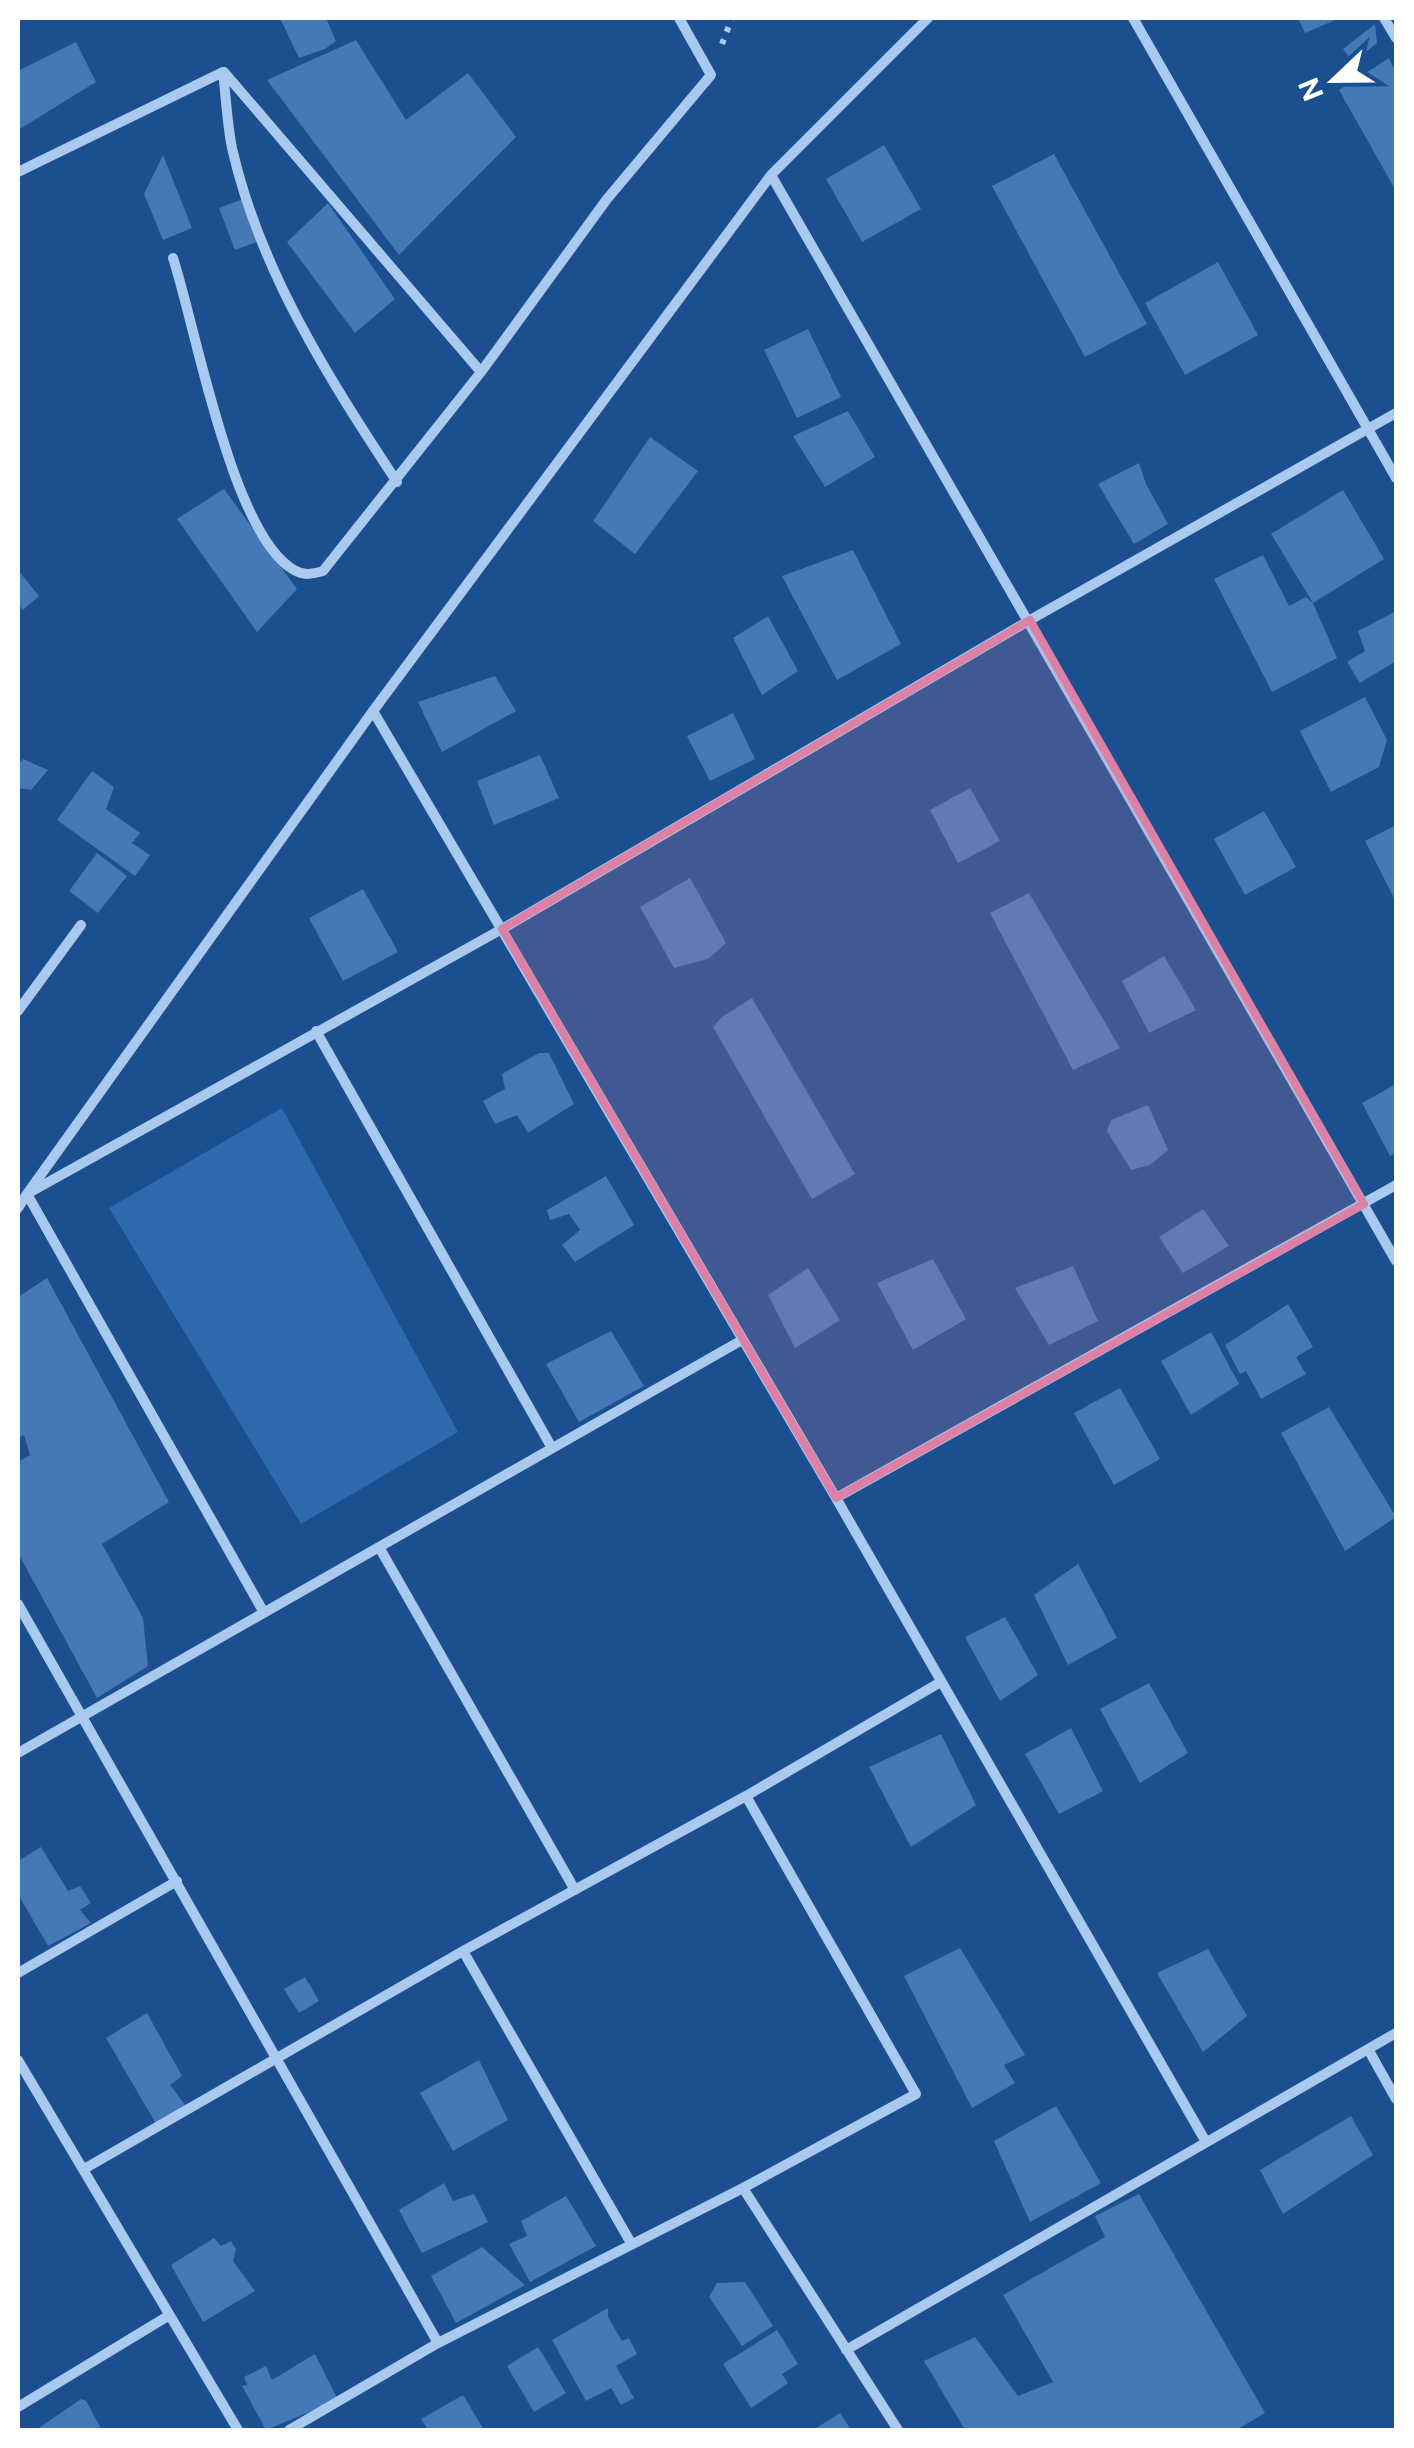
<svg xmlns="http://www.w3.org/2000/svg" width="1414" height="2448" font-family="'Public Sans',sans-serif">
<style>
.green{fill:#2e69ad}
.building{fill:#4478b7}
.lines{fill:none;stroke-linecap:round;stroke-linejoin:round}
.path{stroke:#a9c9ee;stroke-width:6;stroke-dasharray:5 8;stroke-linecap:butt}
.minor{stroke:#a9c9ee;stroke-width:10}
.marked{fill:#dd80a5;fill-opacity:0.2;stroke:#dd80a5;stroke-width:8;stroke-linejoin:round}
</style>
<rect width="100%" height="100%" fill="#1b4f8f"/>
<path class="green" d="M282,1108L458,1432L301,1524L109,1208Z"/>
<path class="building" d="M280,18H326L336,41L325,49L299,58Z
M1298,18H1332L1333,21L1305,33Z
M1375,24L1377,43L1353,62L1343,49Z
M356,40L406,120L468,73L516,137L399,255L267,80Z
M76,42L96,82L18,130V71Z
M1389,58L1396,73V191L1339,90Z
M884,145L921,209L862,242L826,179Z
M1054,154L1147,324L1085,357L992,186Z
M163,155L192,228L163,240L144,194Z
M243,199L259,241L235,250L219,208Z
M328,203L395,299L355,333L287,242Z
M1218,262L1258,335L1185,375L1145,303Z
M808,329L841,397L797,418L764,350Z
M848,411L875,457L825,487L793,436Z
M650,437L698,471L635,554L593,521Z
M1139,463L1146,484L1168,524L1134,544L1098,484Z
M224,489L297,589L257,632L177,519Z
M1343,490L1384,559L1313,603L1271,534Z
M853,550L901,644L837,680L782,576Z
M1263,555L1289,606L1306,597L1313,603L1337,658L1272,692L1214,579Z
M18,570L39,596L23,610L18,604Z
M1396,611V661L1360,683L1347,662L1365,651L1358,631Z
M768,616L798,671L762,695L733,638Z
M495,676L516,711L442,752L418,702Z
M1365,697L1387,740L1379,767L1331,792L1300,731Z
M733,713L755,759L710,781L687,736Z
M540,755L559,798L494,825L477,781Z
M23,759L48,770L31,790L18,788V765Z
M92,771L114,787L106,809L140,833L132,843L150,855L135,876L57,820Z
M970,788L1000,841L958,863L930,810Z
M1264,811L1296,867L1245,895L1214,839Z
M1396,825V902L1365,841Z
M97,853L127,876L98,913L69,891Z
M690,878L726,943L708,959L674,968L640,907Z
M363,889L398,952L343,981L309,918Z
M1029,893L1120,1048L1073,1070L990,913Z
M1164,956L1196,1010L1149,1033L1122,981Z
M752,998L855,1174L812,1199L713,1027L722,1017Z
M539,1053H549L574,1104L528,1133L517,1115L495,1124L483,1101L505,1089L502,1074Z
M1396,1084V1153L1390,1156L1362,1103Z
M1148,1105L1168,1150L1150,1165L1131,1170L1107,1131L1111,1120Z
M606,1176L634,1225L575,1262L562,1245L580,1230L569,1214L550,1220L547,1210Z
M1203,1209L1229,1246L1183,1273L1159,1237Z
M933,1259L966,1319L913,1350L877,1283Z
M1073,1266L1098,1321L1049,1345L1015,1288Z
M808,1268L840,1320L795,1348L768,1295Z
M47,1278L169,1502L102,1544L143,1618L148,1666L97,1698L18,1553V1462L30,1455L24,1435L18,1438V1297Z
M1288,1304L1313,1347L1296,1357L1306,1374L1261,1399L1246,1371L1240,1374L1225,1345Z
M611,1331L644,1386L579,1422L546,1364Z
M1211,1332L1239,1384L1191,1415L1161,1361Z
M1120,1388L1160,1459L1114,1485L1074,1413Z
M1329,1407L1396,1517L1345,1551L1281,1433Z
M1078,1564L1117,1638L1068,1665L1034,1595Z
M1005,1617L1038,1675L1000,1701L965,1637Z
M1149,1683L1188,1753L1140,1783L1100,1709Z
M1071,1728L1103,1791L1059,1814L1025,1754Z
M941,1734L976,1805L911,1847L869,1767Z
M41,1847L68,1891L80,1886L91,1903L80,1910L91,1923L48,1946L18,1894V1861Z
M960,1948L1025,2055L1004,2065L1015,2083L972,2108L904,1976Z
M1208,1949L1247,2016L1203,2052L1157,1973Z
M305,1977L319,2001L299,2013L284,1989Z
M147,2013L182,2076L170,2085L187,2107L156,2124L106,2038Z
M479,2060L508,2120L453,2151L420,2093Z
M1056,2106L1101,2183L1030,2222L994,2141Z
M1351,2116L1373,2155L1283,2214L1260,2170Z
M444,2183L453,2201L474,2194L488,2222L422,2253L399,2210Z
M1139,2194L1265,2413L1236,2430H965L924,2361L975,2337L1018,2396L1053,2382L1003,2295L1105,2237L1095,2216Z
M566,2196L596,2246L530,2282L509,2244L527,2236L521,2221Z
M214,2238L221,2246L231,2241L236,2249L233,2261L255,2291L203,2322L171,2265Z
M482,2247L525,2285L456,2323L431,2276Z
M745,2282L773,2326L742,2346L709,2297L717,2283Z
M608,2308V2317L622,2341L629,2338L637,2354L616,2366L634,2398L621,2405L611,2388L586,2401L552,2340Z
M777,2330L798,2364L782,2374L788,2383L751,2408L723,2364Z
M538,2347L566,2393L534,2412L507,2366Z
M315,2354L338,2400L266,2430L242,2386L247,2385L244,2377L266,2366L272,2380Z
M463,2395L484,2430H428L421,2419Z
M81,2399L86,2401L102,2430H36Z
M840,2413L851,2430H813Z"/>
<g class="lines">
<path class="path" d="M722,44L732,18"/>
<path class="minor" d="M1133,18L1396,478
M1384,18L1396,38
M223,72C226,97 227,123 232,148C260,271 328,377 397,482
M224,72L481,372
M18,172L223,72
M771,175L1396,1261
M173,258C196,328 232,535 294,570C304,576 312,574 323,571L481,372L607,199L711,75L679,18
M373,711L836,1498L1206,2142
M18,1011L81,925
M316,1031L552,1448
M18,1208L27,1194L502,929L1030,620L1396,413
M836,1498L1396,1185
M379,1547L575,1890
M18,1604L438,2343
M263,1611L27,1194L373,711L771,175L928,18
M18,1753L742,1340
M463,1951L631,2243
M18,1973L177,1881
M1368,2049L1396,2099
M18,2060L238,2430
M84,2169L463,1951L746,1796L939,1683
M743,2188L898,2430
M846,2350L1396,2033
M18,2407L168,2316
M289,2430L438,2343L743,2188L916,2094L746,1796"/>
</g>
<path class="marked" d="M1030,620L1364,1204L836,1498L502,929Z"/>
<rect width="1414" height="2448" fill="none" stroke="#ffffff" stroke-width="40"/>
<g transform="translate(1334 80) rotate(248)" stroke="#1b4f8f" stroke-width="8" paint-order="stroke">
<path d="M0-8L18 38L0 25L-18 38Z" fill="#ffffff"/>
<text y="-15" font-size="28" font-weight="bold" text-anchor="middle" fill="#ffffff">N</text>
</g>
</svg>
